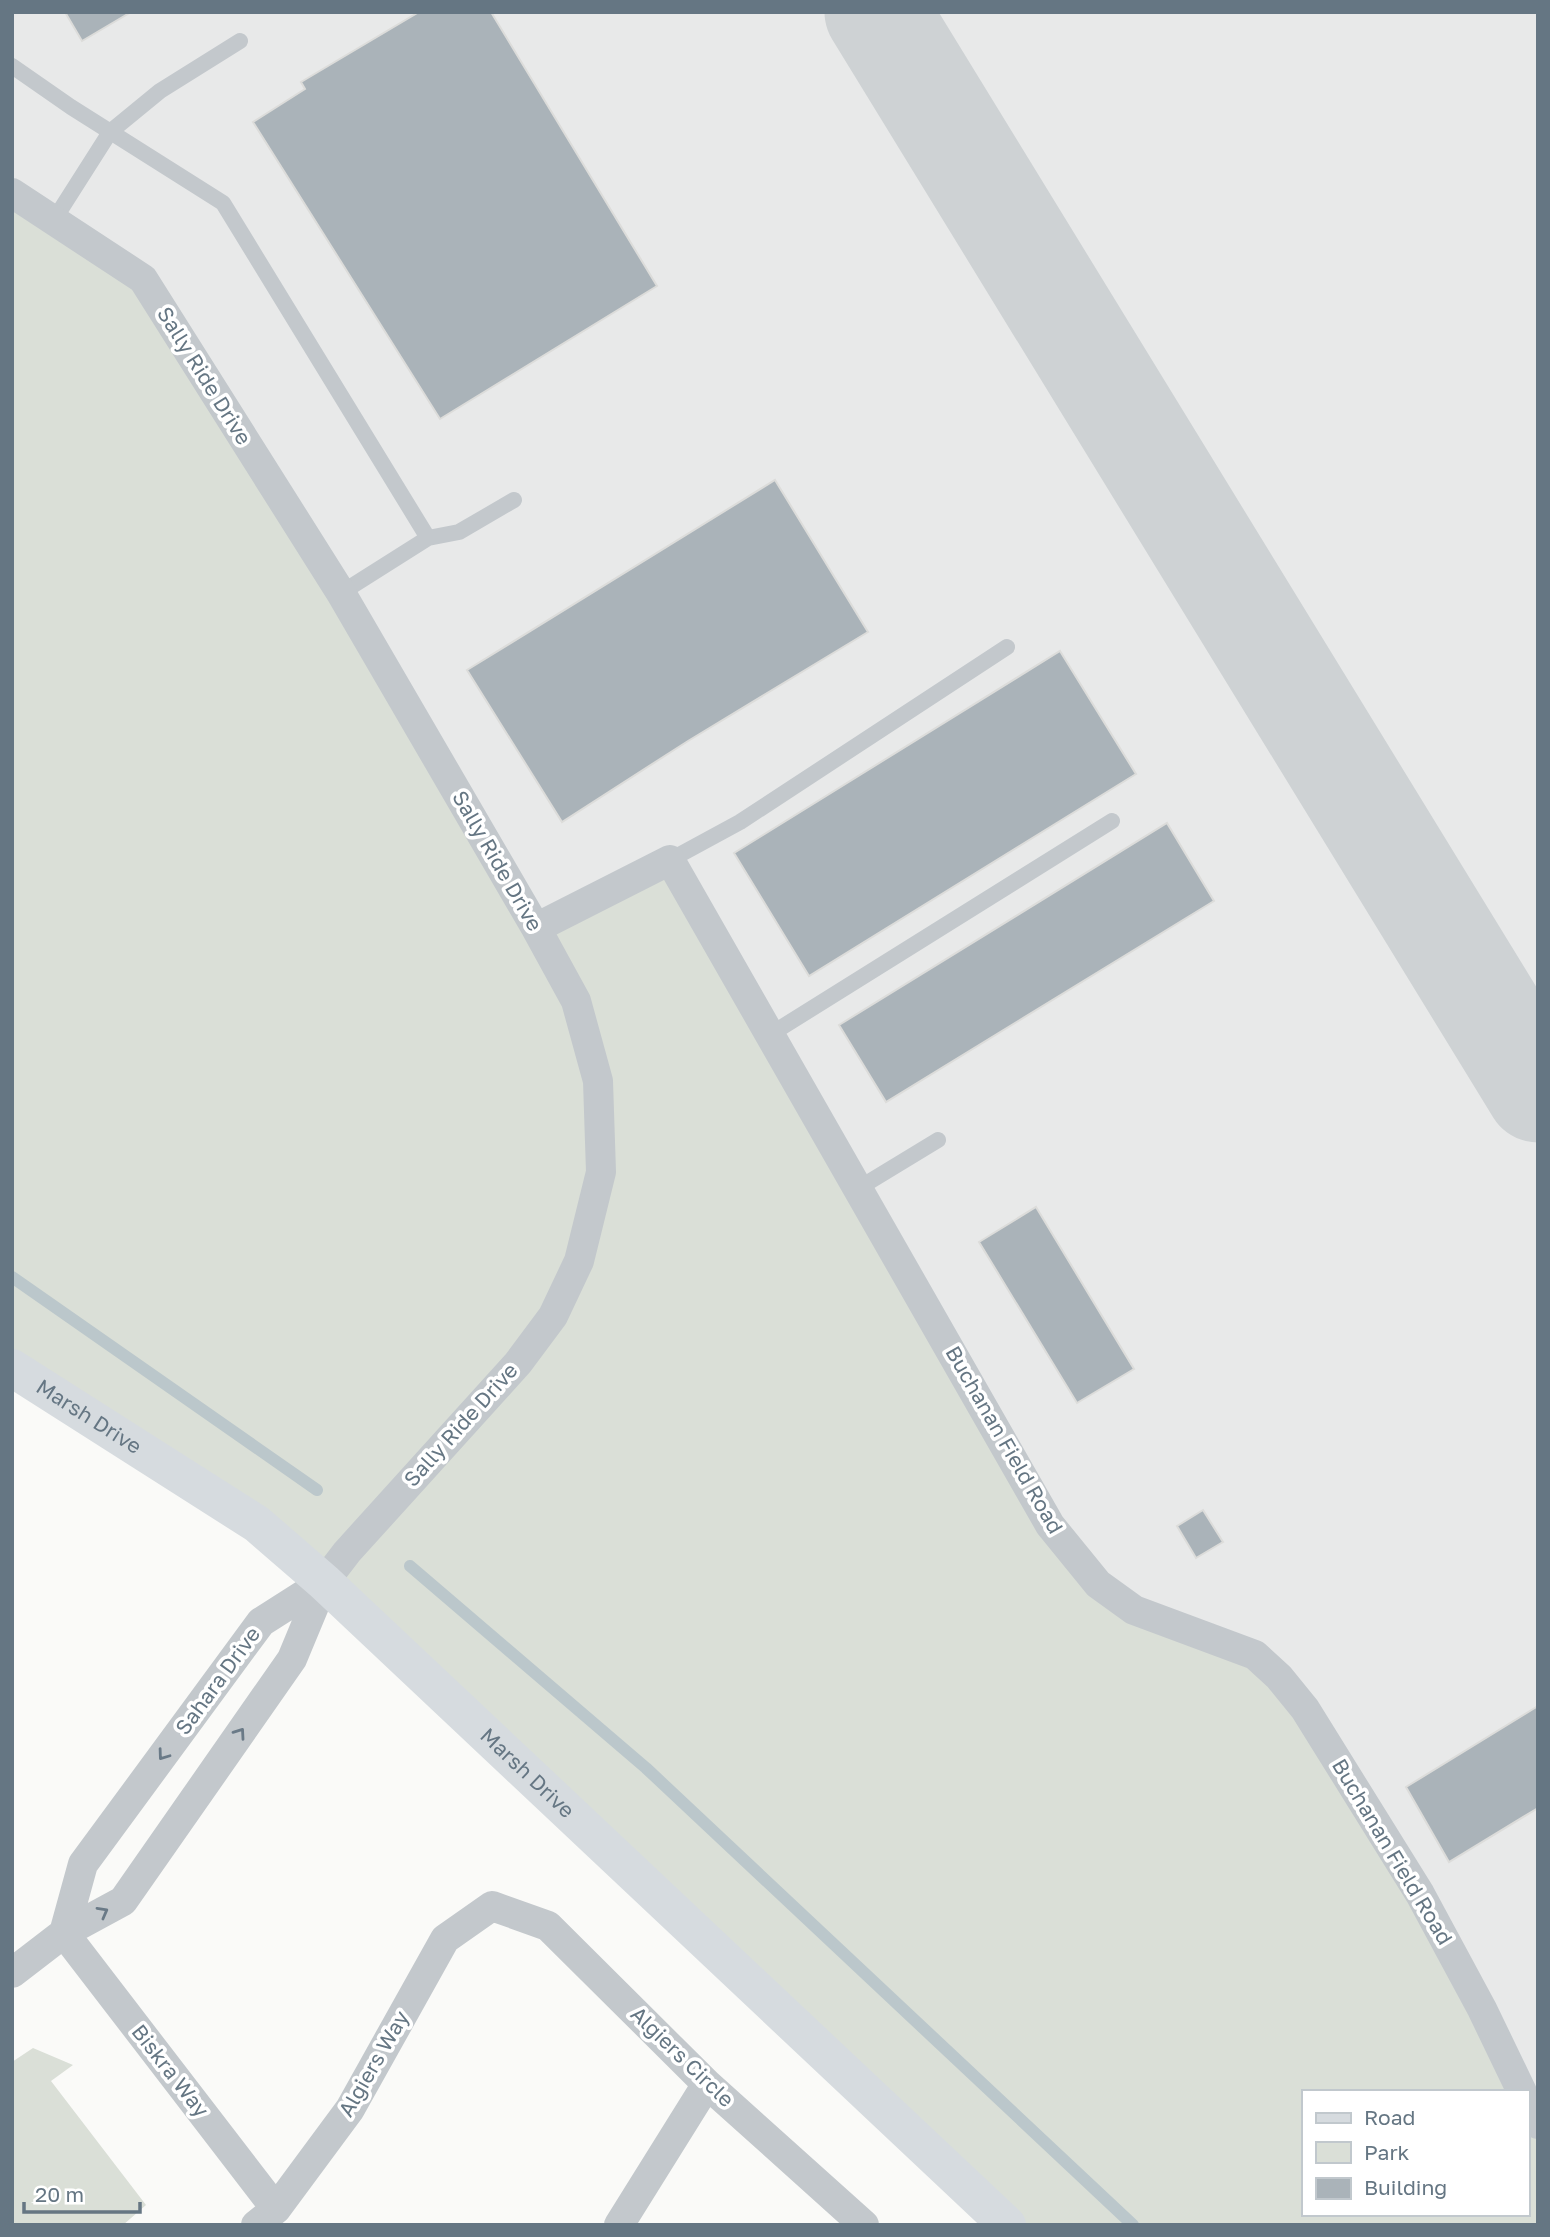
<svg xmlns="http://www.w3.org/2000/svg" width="1550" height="2237" font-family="'Golos Text',sans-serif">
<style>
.built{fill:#e8e9e9}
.green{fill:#dadfd7}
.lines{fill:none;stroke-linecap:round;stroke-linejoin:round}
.stream{stroke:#bbc7cb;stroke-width:12}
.taxiway{stroke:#ced2d4;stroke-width:105}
.building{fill:#aab3b9;stroke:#dcdcda;stroke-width:2}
.lane{stroke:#c3c8cc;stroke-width:16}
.street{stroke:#c3c8cc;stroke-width:30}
.secondary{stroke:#d6dbdf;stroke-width:38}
.oneway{stroke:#6a7a87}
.labels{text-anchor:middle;stroke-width:7;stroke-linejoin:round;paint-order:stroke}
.street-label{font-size:21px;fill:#657683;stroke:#fff}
</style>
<rect width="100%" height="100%" fill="#fafaf8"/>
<path class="built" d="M12,12H1538V2124L1134,1610L536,928L12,193Z"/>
<path class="green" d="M12,193L143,279L536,927L670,860L1098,1584L1279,1677L1522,2092H1303V2214H1527V2102L1538,2124V2225H1007L324,1582L12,1368Z
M33,2048L73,2065L51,2081L146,2205L123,2225H12V2062Z"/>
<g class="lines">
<path class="stream" d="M12,1277L317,1490
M410,1566L646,1768L1133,2225"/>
<path class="taxiway" d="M877,12L1538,1090"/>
</g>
<path class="building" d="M65,12H131L82,41Z
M419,12H491L657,286L440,419L253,122L305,89L301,82Z
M775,480L868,632L688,741L562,822L467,670Z
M1060,651L1136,774L809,976L734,853Z
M1167,823L1214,901L886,1102L839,1025Z
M1036,1207L1134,1369L1077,1403L979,1242Z
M1203,1510L1223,1542L1196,1558L1177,1526Z
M1538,1706V1808L1449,1862L1406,1787Z"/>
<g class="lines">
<path class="lane" d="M12,66L71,107L223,203L428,538
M54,220L110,132L160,91L240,41
M341,593L428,538L459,532L514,500
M670,860L740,822L1007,647
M771,1034L1112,821
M859,1188L938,1140"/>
<path class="street" d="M12,193L143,279L341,593L536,928L576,1001L598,1081L601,1172L579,1261L553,1316L518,1363L347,1552L324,1582L292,1659L123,1901L64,1933L83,1864L261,1622L324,1582
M536,928L670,860L1050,1525L1098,1584L1134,1610L1255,1655L1279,1677L1305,1709L1420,1894L1482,2009L1522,2092
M12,1973L64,1933L276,2209
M1527,2102L1538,2124
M256,2225L276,2209L350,2109L445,1939L492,1906L548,1926L707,2084L864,2225
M619,2225L707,2084"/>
<path class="secondary" id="s1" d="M12,1368L257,1524L324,1582L1007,2225"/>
</g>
<defs><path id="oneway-chevron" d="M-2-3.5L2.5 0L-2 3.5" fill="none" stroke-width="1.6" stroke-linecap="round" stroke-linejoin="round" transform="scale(1.75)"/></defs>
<g class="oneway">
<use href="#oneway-chevron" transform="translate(240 1733) rotate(-55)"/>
<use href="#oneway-chevron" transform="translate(163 1755) rotate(126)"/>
<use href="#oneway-chevron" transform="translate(103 1912) rotate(-29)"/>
</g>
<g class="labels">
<g class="street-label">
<text transform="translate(204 376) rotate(58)" y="7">Sally Ride Drive</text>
<text transform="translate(497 861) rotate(60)" y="7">Sally Ride Drive</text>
<text dy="7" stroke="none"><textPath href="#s1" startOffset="91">Marsh Drive</textPath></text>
<text transform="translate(461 1425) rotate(-48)" y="7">Sally Ride Drive</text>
<text transform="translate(1004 1440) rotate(60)" y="7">Buchanan Field Road</text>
<text transform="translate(218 1681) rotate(-54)" y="7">Sahara Drive</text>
<text dy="7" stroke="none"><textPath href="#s1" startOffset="658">Marsh Drive</textPath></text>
<text transform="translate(1392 1852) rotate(59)" y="7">Buchanan Field Road</text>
<text transform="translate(682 2057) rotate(44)" y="7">Algiers Circle</text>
<text transform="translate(374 2064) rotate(-60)" y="7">Algiers Way</text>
<text transform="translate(170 2071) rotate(52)" y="7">Biskra Way</text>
</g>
</g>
<rect width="1550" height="2237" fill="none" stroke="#657683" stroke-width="28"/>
<rect x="1302" y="2090" width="228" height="126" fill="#ffffff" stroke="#c1c8cd" stroke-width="2"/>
<rect x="1316" y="2113" width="35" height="10" fill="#d6dbdf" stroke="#c1c8cd" stroke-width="2"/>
<text x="1364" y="2125" font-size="21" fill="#657683">Road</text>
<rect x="1316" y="2142" width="35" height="21" fill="#dadfd7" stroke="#c1c8cd" stroke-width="2"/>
<text x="1364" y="2160" font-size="21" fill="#657683">Park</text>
<rect x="1316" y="2178" width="35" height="21" fill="#aab3b9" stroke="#c1c8cd" stroke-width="2"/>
<text x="1364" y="2195" font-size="21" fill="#657683">Building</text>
<path d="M24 2202v10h116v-10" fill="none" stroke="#657683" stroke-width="3.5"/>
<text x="35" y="2202" font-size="21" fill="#657683" stroke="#ffffff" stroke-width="5" paint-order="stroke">20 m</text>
</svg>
